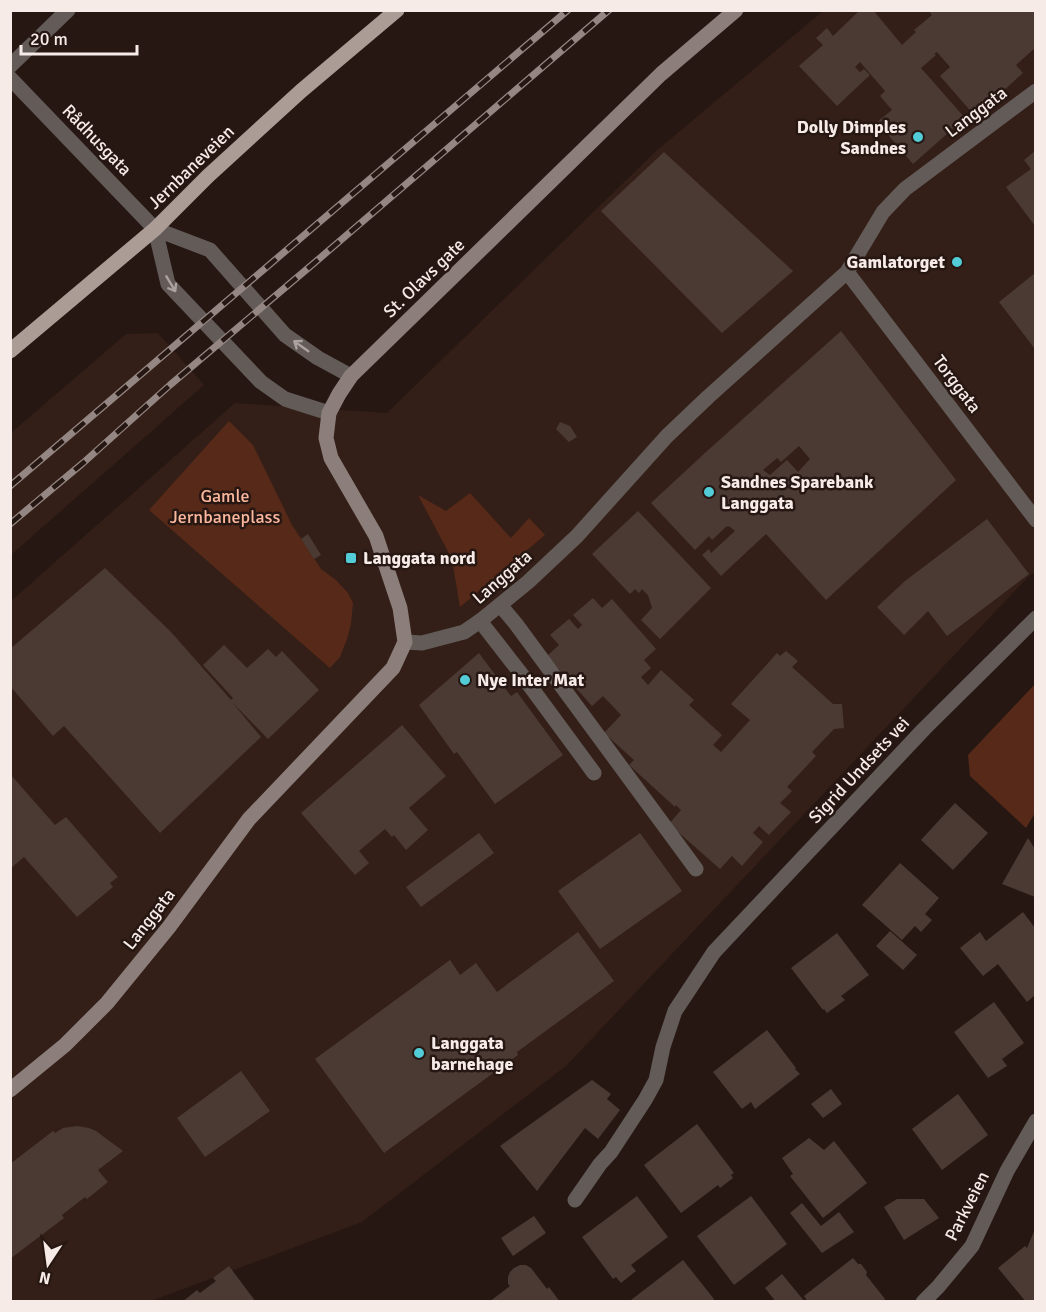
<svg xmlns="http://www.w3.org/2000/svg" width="1046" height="1312" font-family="Signika,sans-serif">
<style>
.built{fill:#331f17}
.green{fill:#572919}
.building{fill:#4b3a34;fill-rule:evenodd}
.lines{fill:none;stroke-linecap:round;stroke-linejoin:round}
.lane{stroke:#635b58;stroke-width:15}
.street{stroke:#635b58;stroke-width:15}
.secondary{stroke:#8c7f7b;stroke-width:15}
.primary{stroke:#ac9c96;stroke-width:15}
.rail-casing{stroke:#948783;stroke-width:7}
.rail{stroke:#261712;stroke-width:4.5;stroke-dasharray:14;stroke-linecap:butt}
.oneway{stroke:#aca3a0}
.poi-dot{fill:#52ccd6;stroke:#261712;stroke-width:2}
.labels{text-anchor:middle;stroke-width:5;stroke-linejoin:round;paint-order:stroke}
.street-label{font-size:18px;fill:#f6ebe7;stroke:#261712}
.poi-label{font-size:18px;font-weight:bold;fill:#f6ebe7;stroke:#261712;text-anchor:start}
.park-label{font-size:18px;fill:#fdb79e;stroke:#261712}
</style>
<rect width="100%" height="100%" fill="#261712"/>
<path class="built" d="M823,11H1035V572L1028,577L566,1066L362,1222L151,1301H11L10,602L235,403L387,413L656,151Z
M158,333L204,385L11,555V433L126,334Z"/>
<path class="green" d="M229,421L253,445L292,525L321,569L336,580L348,593L353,603L351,624L347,639L340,657L330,668L149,510Z
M470,493L511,538L529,518L545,535L460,607L452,559L418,495L446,511Z
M1035,684V813L1026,828L970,776L968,755Z"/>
<path class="building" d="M860,10H873L902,45L916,32L914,30L932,15L928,10H1035V48L1016,65L1023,73L975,116L940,76L950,67L937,52L934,54L936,55L921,68L965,118L913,164L877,122L892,110L880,96L885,91L860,62L855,67L860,72L864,69L870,75L837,106L799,66L823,45L816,38L827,28L833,36Z
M1035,151V226L1006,187L1031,169L1024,160Z
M664,152L793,271L722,333L601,211Z
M1035,273V349L999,302Z
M841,331L956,480L826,600L766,534L721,576L702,555L709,549L711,553L735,531L729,526L728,527L727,526L712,540L709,536L695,550L651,503L706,452ZM799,446L810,459L798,472L787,460L770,475L763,470L777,458L781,462Z
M560,422L570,426L577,437L569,442L556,429Z
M638,511L711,588L660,639L641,620L652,608L648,595L642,589L639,593L635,589L630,594L592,554Z
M987,519L1029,574L947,636L928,611L904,635L877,607L905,581Z
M308,534L321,555L314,559L301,539Z
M105,568L171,632L231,700L233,698L203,665L224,645L247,668L268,649L276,657L282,651L319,690L268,739L232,702L261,737L160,833L64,726L53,736L10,686V649Z
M593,598L602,608L612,599L656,649L644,660L651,668L641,677L648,685L661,670L694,700L689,705L722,735L713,745L721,752L750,720L731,704L777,653L780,656L786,651L798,661L792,667L833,704H842L844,728L834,729L812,752L816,756L787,787L792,791L780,803L791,812L769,835L759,826L753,833L763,842L742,866L732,856L720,869L669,824L681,810L676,805L675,807L629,765L634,760L604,733L621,715L603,696L592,706L547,656L559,645L550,635L569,619L578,629L582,625L573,615Z
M479,653L511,696L517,692L563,755L495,804L457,752L454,754L419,705Z
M402,725L446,776L409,808L428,830L406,850L394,835L392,837L385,829L359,851L369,863L355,875L301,813Z
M10,774L55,825L66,817L118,877L110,883L113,887L77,917L24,857L10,869Z
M955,803L988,833L953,870L921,840Z
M479,833L494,853L421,907L406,887Z
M640,833L682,891L600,949L558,891Z
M1028,838L1035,849V897L1002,884Z
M900,863L939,898L925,914L932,920L921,932L915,926L902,940L862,905Z
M1023,912L1035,928V995L1027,1002L998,964L983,976L960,948L980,932L986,941Z
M890,931L917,955L903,970L876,946Z
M578,932L614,981L517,1052L518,1055L384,1153L315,1059L450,960L460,975L476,963L497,992Z
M837,933L869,975L841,996L845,1000L827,1013L824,1009L823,1010L791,968Z
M994,1002L1024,1043L1002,1059L1007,1066L988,1078L954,1032Z
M767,1030L796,1068L795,1069L800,1074L755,1109L751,1102L742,1109L713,1072Z
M241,1071L270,1111L205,1157L177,1118Z
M592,1080L611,1094L607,1099L620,1110L598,1139L585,1128L537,1191L500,1146Z
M831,1089L842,1104L823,1118L811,1104Z
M958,1094L988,1135L942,1170L912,1129Z
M697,1124L734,1173L731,1175L733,1178L720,1188L718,1185L681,1213L644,1165Z
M77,1126L89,1128L96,1131L123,1151L98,1170L108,1182L87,1199L85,1197L62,1215L64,1218L10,1259V1164L53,1131L55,1133L63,1128Z
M809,1138L824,1150L834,1141L867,1183L823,1218L790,1176L793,1174L782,1158Z
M637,1196L668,1237L631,1265L636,1271L621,1283L616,1277L613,1279L582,1237Z
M751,1196L787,1244L734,1285L697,1236Z
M897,1199H924L939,1218L904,1240L884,1207Z
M802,1203L821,1226L839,1212L854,1232L822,1253L790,1213Z
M534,1216L546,1233L513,1256L501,1238Z
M1035,1229V1302H1026L998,1268L1025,1246L1027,1248Z
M853,1258L858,1264H861L867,1272L866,1275L885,1299L881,1302H808L804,1296Z
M683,1260L714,1299L711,1302H632L631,1300Z
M520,1265H526L531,1268L547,1289L549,1287L560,1302H489L510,1286L508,1284V1277L510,1272L514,1268Z
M229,1266L256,1302H182L197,1290L200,1293L216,1281L213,1278Z
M782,1274L805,1302H776L765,1288Z"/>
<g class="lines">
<path class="lane" d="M10,66L68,10
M500,605L516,624L696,869
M480,621L519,671L594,773
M575,1200L600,1164L611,1152L645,1100L656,1080L663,1047L675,1011L714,952"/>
<path class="street" d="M10,78L155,229L210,250L285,335L318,358L351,376
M155,229L168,284L261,382L285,399L329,413
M847,272L1036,520
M405,642L422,643L464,632L480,621L528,582L577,536L667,436L708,397L847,272L883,212L905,189L1036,91
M714,952L924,729L1036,618
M923,1302L938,1287L972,1246L1007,1171L1036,1121"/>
<path class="secondary" d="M10,1090L65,1045L107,1003L169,927L249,819L393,668L405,642L400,608L376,536L331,458L326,438L329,413L339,394L351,376L661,74L736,10"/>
<path class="primary" d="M10,351L155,229L208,176L301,91L397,10"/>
<g class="rail-casing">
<path id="rail" d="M10,486L568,10
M10,524L83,463L170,385L313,264L609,10"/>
</g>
<use href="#rail" class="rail"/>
</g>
<defs><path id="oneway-shaft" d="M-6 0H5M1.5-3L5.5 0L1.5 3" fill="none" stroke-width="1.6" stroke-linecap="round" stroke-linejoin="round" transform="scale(1.5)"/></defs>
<g class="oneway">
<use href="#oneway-shaft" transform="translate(171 284) rotate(59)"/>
<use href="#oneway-shaft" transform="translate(301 346) rotate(-145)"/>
</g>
<g class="poi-dot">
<circle cx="918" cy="137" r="6"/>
<circle cx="957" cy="262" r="6"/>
<circle cx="709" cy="492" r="6"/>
<rect x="345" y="552" width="12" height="12" rx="3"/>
<circle cx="465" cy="680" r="6"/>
<circle cx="419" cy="1053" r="6"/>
</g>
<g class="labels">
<g class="street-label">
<text transform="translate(976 112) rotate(-37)" y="6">Langgata</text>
<text transform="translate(97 140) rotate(46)" y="6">Rådhusgata</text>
<text transform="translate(191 167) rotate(-44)" y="6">Jernbaneveien</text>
<text transform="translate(424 278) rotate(-44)" y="6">St. Olavs gate</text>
<text transform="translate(957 384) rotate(53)" y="6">Torggata</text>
<text transform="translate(502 577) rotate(-41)" y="6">Langgata</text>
<text transform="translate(859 770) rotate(-47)" y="6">Sigrid Undsets vei</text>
<text transform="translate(149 919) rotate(-52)" y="6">Langgata</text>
<text transform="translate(967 1206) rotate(-63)" y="6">Parkveien</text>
</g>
<g class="poi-label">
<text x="906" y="133" text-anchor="end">Dolly Dimples<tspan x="906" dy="21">Sandnes</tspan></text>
<text x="945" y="268" text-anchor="end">Gamlatorget</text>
<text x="721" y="488">Sandnes Sparebank<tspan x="721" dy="21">Langgata</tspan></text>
<text x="363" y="564">Langgata nord</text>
<text x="477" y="686">Nye Inter Mat</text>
<text x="431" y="1049">Langgata<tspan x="431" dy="21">barnehage</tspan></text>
</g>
<g class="park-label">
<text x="225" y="502">Gamle<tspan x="225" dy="21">Jernbaneplass</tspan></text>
</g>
</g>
<rect width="1046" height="1312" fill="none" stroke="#f6ebe7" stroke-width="24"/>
<g transform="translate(48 1264) rotate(193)" stroke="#261712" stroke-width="4.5" paint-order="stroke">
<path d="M0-4.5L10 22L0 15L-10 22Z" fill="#f6ebe7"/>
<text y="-9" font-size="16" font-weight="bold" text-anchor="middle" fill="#f6ebe7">N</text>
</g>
<path d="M21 45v9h116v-9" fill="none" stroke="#f6ebe7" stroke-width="3"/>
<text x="30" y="45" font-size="18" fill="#f6ebe7" stroke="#261712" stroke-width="4.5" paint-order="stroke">20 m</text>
</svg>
